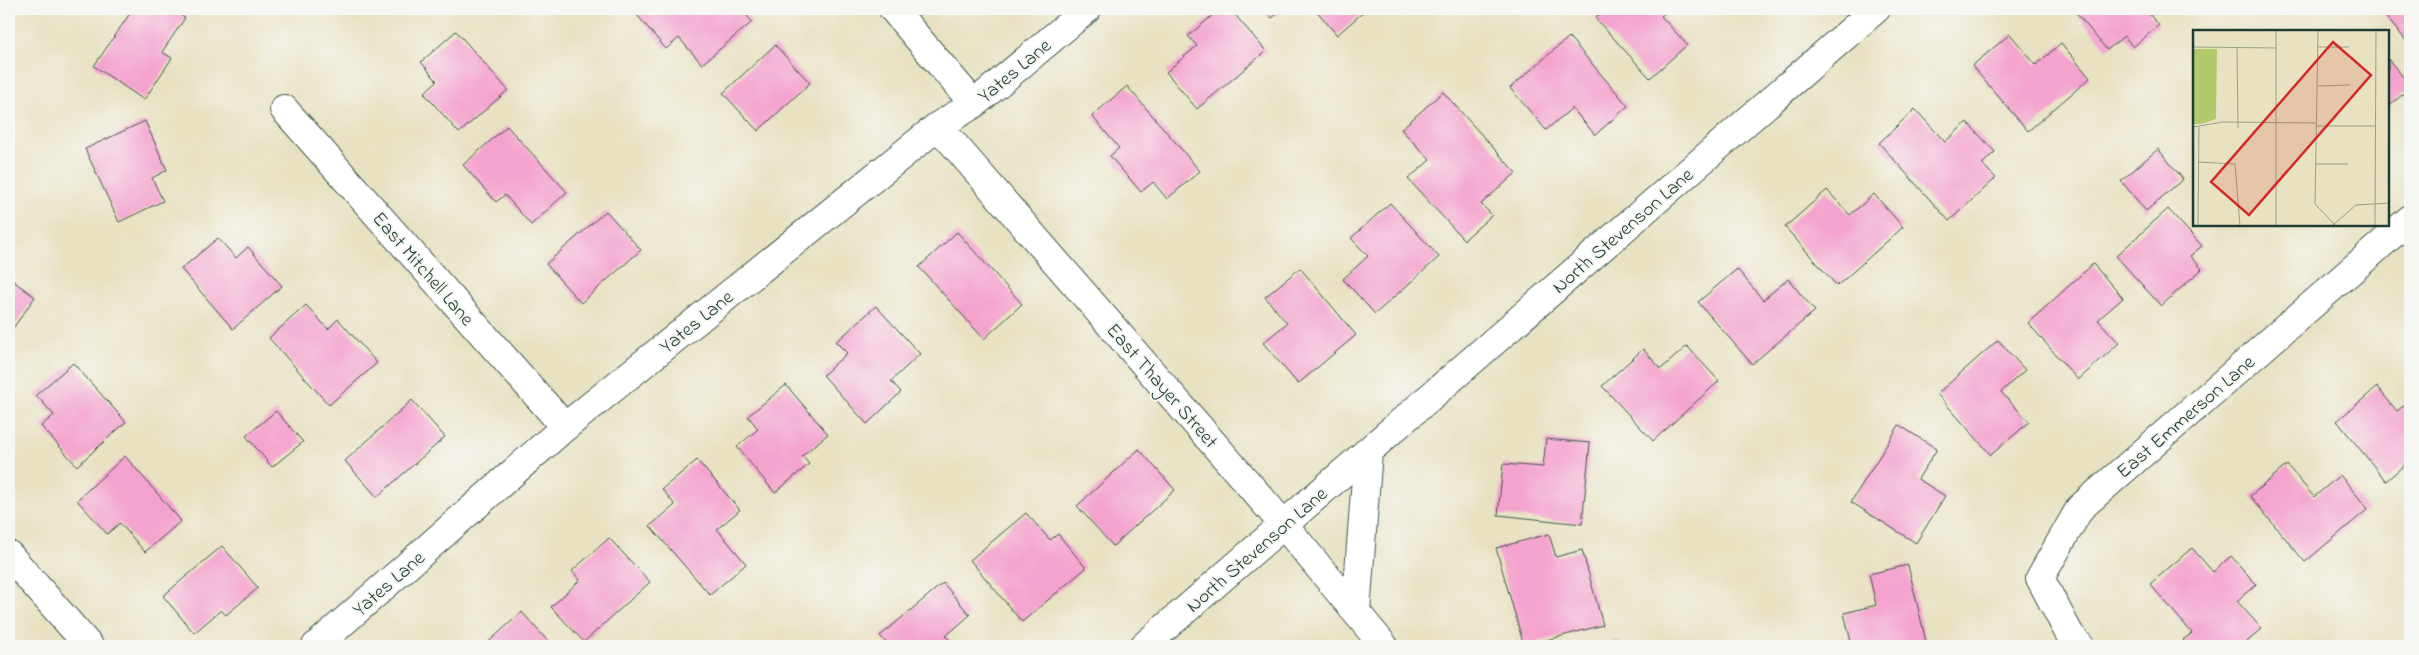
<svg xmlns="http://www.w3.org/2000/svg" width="2419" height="655" font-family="'Indie Flower',sans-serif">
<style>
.building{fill:#f4a3ce}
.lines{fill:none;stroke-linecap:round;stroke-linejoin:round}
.street-casing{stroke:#3d5649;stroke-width:30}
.street{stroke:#fff;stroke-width:28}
.labels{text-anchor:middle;stroke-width:4;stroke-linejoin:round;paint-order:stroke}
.street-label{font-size:20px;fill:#1f3d34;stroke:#f6f6f2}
.inset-road{fill:none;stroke:#98a089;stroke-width:1}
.view{fill:#d62828;fill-opacity:0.15;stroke:#d62828;stroke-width:2.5}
.inset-edge{fill:none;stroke:#1f3d34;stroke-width:2.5}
</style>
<rect width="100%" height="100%" fill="#f6f6f2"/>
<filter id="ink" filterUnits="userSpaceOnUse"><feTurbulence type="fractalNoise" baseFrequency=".02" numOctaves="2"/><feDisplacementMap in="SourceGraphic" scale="10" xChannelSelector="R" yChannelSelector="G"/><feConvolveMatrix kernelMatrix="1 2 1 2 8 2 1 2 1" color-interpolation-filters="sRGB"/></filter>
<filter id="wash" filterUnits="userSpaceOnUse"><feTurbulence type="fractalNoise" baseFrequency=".0096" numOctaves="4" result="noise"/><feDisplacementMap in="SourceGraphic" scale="20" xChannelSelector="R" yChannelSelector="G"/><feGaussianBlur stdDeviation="1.12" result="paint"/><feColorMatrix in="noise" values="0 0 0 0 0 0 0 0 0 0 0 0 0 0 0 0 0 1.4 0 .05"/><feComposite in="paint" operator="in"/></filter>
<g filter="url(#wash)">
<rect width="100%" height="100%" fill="#e8e2c2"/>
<g id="blocks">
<path class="building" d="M133,9H171L185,18L162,52L172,58L144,100L94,66Z
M645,9H741L752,22L702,64L679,38L666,49L637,15Z
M1220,9H1230L1266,51L1197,109L1166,72L1197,46L1188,36Z
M1264,9H1283L1272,18Z
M1315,9H1367L1337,35Z
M1605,9H1669L1661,16L1687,45L1650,78L1595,18Z
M2073,9H2155L2149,14L2159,25L2133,47L2124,36L2107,50Z
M2379,9H2410V45Z
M456,31L508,90L459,133L424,93L437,81L421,62Z
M2010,34L2036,65L2061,43L2090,78L2028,131L1972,66Z
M1569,37L1628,106L1595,135L1572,108L1546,130L1510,88Z
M775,45L810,83L758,131L723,93Z
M2388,59L2410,85V88L2388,107Z
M1127,86L1200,171L1167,199L1153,182L1141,192L1110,156L1119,148L1092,116Z
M1443,92L1516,173L1481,204L1492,215L1464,240L1408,179L1430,160L1401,129Z
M1915,109L1945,142L1967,122L1995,152L1982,164L1996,178L1949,221L1879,143Z
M145,121L167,170L152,178L163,201L119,222L85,149Z
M507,126L567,192L531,225L505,195L496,202L463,165Z
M2158,149L2183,179L2146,211L2121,181Z
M1827,190L1850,215L1874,194L1903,227L1837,286L1785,227Z
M1390,203L1439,257L1375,314L1343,279L1368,256L1351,238Z
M2168,209L2202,246L2190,256L2202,269L2161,306L2116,256Z
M606,211L641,250L581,303L546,264Z
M957,232L1022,304L984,339L919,267Z
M218,238L236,258L248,247L282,286L233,329L181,269Z
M2093,264L2123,298L2098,320L2119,343L2078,380L2028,323Z
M1300,268L1356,335L1298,384L1263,343L1287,323L1265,297Z
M1737,269L1763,300L1788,279L1815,311L1752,364L1698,302Z
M9,278L35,297L9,334Z
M306,305L328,329L338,319L377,363L329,405L269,338Z
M876,306L920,354L891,381L901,392L867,424L823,375L847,353L836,342Z
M1998,340L2025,370L2001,392L2029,422L1991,455L1937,394Z
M1687,346L1719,381L1653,441L1602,386L1643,349L1661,369Z
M73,363L126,422L77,466L41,426L54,415L36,395Z
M786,385L828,434L802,456L809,464L775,493L737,447L758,429L748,416Z
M2377,387L2397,411L2410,401V460L2386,481L2337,421Z
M412,400L445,437L377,497L345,461Z
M276,411L303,442L272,467L246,436Z
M1899,425L1937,449L1918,479L1945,496L1916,543L1851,502Z
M1546,439L1590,443L1582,524L1498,515L1503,464L1543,467Z
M1139,449L1175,490L1113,546L1077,506Z
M125,456L181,521L145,552L120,523L107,534L77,500Z
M697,460L740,510L717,529L746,564L710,595L650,526L675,505L662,489Z
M2287,465L2314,497L2340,475L2368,509L2305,562L2250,496Z
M1026,513L1050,540L1058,534L1086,568L1022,622L970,560Z
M1549,534L1556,557L1582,550L1603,625L1524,646L1496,548Z
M609,538L650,582L584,642L551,607L580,580L572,571Z
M222,546L258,588L226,615L221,610L194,633L163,596Z
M2192,548L2213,572L2231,556L2256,584L2237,601L2262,629L2242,646H2189L2183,640L2192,633L2150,584Z
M1908,565L1927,646H1852L1844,613L1876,605L1869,574Z
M943,583L970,615L946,636L955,646H889L880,636Z
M522,612L552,646H484Z
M1616,639L1623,646H1608Z"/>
</g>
</g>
<g filter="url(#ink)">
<use href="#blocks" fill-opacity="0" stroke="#3d5649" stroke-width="1"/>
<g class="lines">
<g class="street-casing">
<path id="street" d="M893,9L974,104
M284,109L565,427
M938,126L1284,525L1384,646
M9,555L89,646
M1356,612L1368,451
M316,646L565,427L938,126L974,104L1087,9
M1144,646L1876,9
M2080,646L2070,635L2040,578L2080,508L2410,219"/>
</g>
<use href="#street" class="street"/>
</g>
</g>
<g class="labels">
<g class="street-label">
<text transform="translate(1014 70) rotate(-40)" y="7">Yates Lane</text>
<text transform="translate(1622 230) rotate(-41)" y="7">North Stevenson Lane</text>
<text transform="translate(424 268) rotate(49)" y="7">East Mitchell Lane</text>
<text transform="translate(696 321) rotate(-39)" y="7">Yates Lane</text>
<text transform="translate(1163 385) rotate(49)" y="7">East Thayer Street</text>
<text transform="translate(2185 416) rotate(-41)" y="7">East Emmerson Lane</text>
<text transform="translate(1256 549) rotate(-41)" y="7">North Stevenson Lane</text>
<text transform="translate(388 583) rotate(-41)" y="7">Yates Lane</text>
</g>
</g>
<g transform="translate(2193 30)">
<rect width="196" height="196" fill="#e8e2c2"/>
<path d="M0,19H24L23,89L8,94H0Z" fill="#b2c96e"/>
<path class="inset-road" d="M83,0V196M125,0L122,174L143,196M0,17L83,18M44,17L45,98M125,17H156M125,56L157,55M123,96H182M0,97L30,92L123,93M5,132L42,134L47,196M122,134H155M5,196L6,97M139,196L163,175L197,173M182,196L183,0"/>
<path class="view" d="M140,12L178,45L56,185L18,152Z"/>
<rect width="196" height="196" class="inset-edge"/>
</g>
<rect width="2419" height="655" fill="none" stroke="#f6f6f2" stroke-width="30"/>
</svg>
